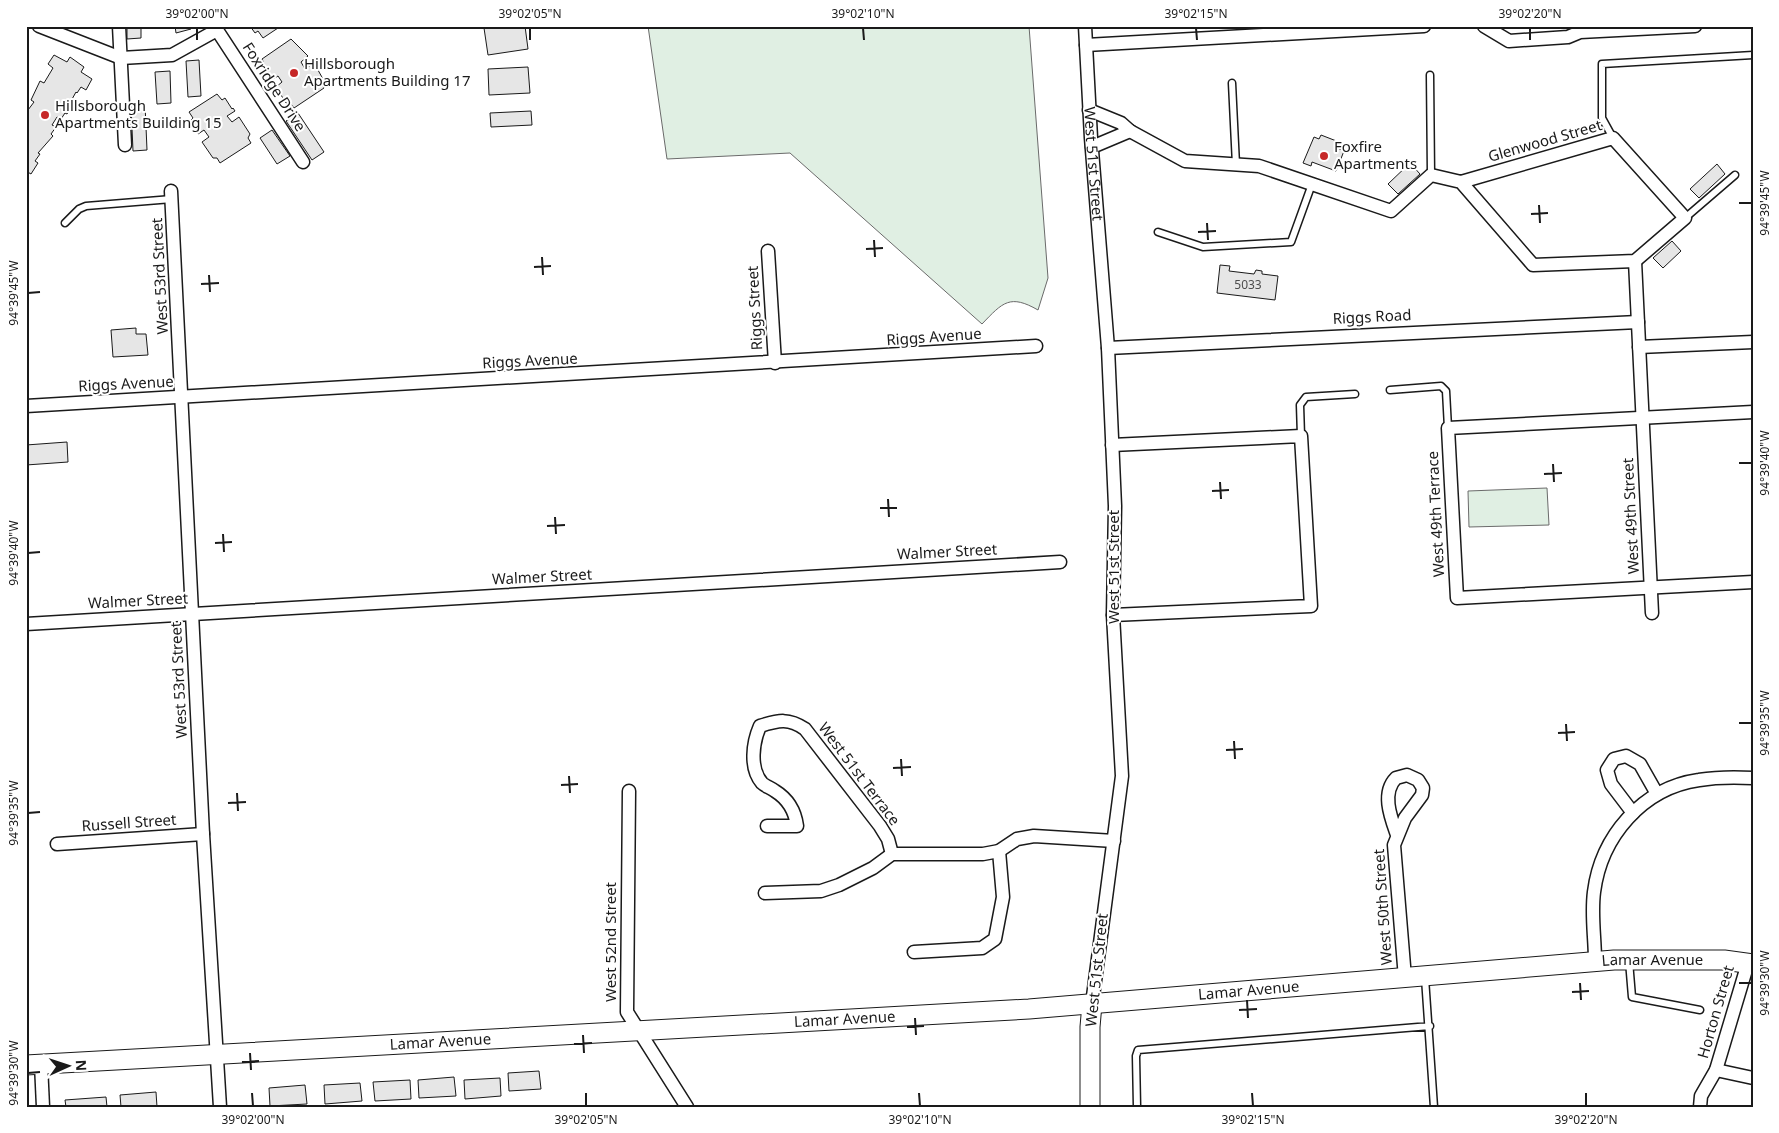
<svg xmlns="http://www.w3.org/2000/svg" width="1779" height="1133" font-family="'Noto Sans',sans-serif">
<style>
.green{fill:#e0efe3;stroke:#6a6a6a}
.building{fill:#e6e6e6;stroke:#1a1a1a}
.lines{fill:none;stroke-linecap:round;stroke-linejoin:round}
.lane-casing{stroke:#1a1a1a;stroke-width:9}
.street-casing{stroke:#1a1a1a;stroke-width:15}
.secondary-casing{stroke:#1a1a1a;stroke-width:21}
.lane{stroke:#fff;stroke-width:6}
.street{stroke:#fff;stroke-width:12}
.secondary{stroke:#fff;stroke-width:19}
.ticks{fill:none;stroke:#1a1a1a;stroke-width:2}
.poi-dot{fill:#c62828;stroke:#fff;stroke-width:2}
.labels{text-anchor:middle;stroke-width:4;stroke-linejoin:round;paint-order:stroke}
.number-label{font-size:12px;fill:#4d4d4d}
.poi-label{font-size:15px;fill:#1a1a1a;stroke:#fff;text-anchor:start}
.street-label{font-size:15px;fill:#1a1a1a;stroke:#fff}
.neatline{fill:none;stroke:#1a1a1a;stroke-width:2}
.ticks-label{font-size:12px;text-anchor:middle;fill:#1a1a1a}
</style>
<rect width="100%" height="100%" fill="#fff"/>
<path class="green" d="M648,26H1029L1048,278L1038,310C1010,294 1003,302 982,324L790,153L667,159Z
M1547,488L1549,525L1469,527L1468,491Z"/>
<path class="building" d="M127,26H141V38L127,39Z
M175,26H191V29L176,33Z
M250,26H281L263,38L258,31L255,33Z
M493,26H525L528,49L488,55L484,28Z
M291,39L308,56L301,62L305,69L314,63L323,79L322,84L324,88L294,108L290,103H286L276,87L282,82L278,76L271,80L262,59Z
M54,55L67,62L70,57L84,67L81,72L92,79L86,90L81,87L77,93L76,92L71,101L74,102L67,114L65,113L61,119L57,117L52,125L56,127L51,134L53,136L38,153L40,154L35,161L38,163L31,174L26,171V108L28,110L34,102L31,100L40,81L44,83L53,68L48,64Z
M199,60L201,96L188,97L186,61Z
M528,67L530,93L489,95L488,69Z
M170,71L171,103L157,104L155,72Z
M217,94L222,100L225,98L232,109L233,108L235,111L227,116L232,122L239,117L250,134L248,138L251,143L220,163L217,158H213L202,142L209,137L204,130L198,134L190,121L193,118L189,112Z
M145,104L147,150L133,151L131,105Z
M531,111L532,125L491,127L490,113Z
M298,113L324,152L312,160L286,121Z
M272,130L290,156L277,164L260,138Z
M1321,135L1339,142L1337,148L1344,151L1336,171L1312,162L1311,166L1303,163L1314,137L1319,139Z
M1410,163L1420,174L1398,194L1388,184Z
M1717,164L1725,174L1699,198L1690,189Z
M1672,241L1681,251L1663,268L1653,258Z
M1220,265L1230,266L1229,271L1254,274L1256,270L1262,271V274L1278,276L1275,300L1217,293Z
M136,328V334H146L148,355L113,357L111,330Z
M67,442L68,462L26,465V445Z
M539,1071L541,1089L509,1091L508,1073Z
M454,1077L456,1096L419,1098L418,1080Z
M500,1078L501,1096L465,1099L464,1080Z
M410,1080L411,1099L375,1101L373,1082Z
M360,1083L362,1101L325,1104L324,1085Z
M305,1085L307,1104L270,1106L269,1088Z
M156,1092L157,1107H121L120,1095Z
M106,1097L107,1107H66L65,1100Z"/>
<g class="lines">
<g class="lane-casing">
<path id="lane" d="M1430,75L1431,175
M1232,83L1236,165
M1613,138L1602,118V64L1753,55
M1685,218L1735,175
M65,223L79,209L86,206L172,199
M1158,232L1203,247L1291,242L1312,184
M1390,390L1441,386L1446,391L1448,428
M1301,436L1300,405L1306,397L1355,394
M1629,961L1632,997L1700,1010
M1425,978L1434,1107
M1137,1107L1136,1056L1138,1050L1430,1026"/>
</g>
<g class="street-casing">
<g id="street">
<path d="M39,26L121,58L172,55L217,30L303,162"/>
<path d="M119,26L125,145"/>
<path id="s1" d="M1085,26L1091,138L1108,348L1115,506L1113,615L1122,776L1092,1004"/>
<path d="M1484,26L1509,41L1568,37L1580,32L1695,26"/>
<path d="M1086,45L1424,26"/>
<path d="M1089,110L1121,123L1130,131L1185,161L1259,166L1391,211L1431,175L1461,182L1533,265L1635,261L1685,218L1613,138L1461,182"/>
<path d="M1092,147L1130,131"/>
<path d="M171,191L203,834L220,1107"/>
<path d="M768,251L775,363"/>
<path d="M1635,261L1652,613"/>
<path d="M1639,347L1753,342"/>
<path d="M1108,348L1638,322"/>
<path d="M26,406L1036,346"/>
<path d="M1753,412L1448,428L1457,598L1753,582"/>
<path d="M1112,445L1301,436L1311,606L1113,615"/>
<path d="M26,624L1060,562"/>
<path d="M629,791L627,1012L687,1107"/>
<path d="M1633,813L1611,784L1607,770L1614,759L1626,756L1640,764L1657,794"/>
<path d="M767,826H797C795,811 788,799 775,791C771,788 765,786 762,783C749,768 753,742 760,726C779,720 789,718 805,729L880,826L888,839L892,854"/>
<path d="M1397,835C1391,818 1381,793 1396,778L1407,775L1418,780L1423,788L1422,795L1405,818L1394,845L1405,978"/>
<path d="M57,844L203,834"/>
<path d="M765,893L821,891L839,885L873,868L892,854H983L999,851L1017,839L1034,836L1114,841"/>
<path d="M914,952L982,948L995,939L1003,897L999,851"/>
<path d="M1595,961C1595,938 1591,915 1594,892C1601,837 1642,788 1699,780C1717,777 1735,777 1753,778"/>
<path d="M41,1064L43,1107"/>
<path d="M1716,1070L1753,1078"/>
<path d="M1700,1107L1701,1096L1716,1070L1748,963"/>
</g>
</g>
<g class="secondary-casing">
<g id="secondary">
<path id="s2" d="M26,1065L1029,1009L1614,960H1724L1753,964"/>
<path d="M1090,1107V1027L1092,1004"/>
</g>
</g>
<use href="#lane" class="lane"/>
<use href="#street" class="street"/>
<use href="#secondary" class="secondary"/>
</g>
<path class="ticks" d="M197,28V40M530,28V40M863,28L864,40M1196,28L1197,40M1530,28V40M1739,203H1752M1539,205L1540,223M1531,214L1548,213M1207,223L1208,240M1198,232L1216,231M874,240L875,257M866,249L883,248M542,257L543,275M534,267L551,266M209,275L210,292M201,284L219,283M28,293L40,292M1739,463H1752M1553,464L1554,482M1544,474L1562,473M1220,482L1221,499M1212,491L1229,490M888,499L889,517M880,508H897M555,517L556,534M547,526L565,525M223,534L224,552M215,543L232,542M28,553L40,552M1739,723H1752M1566,724L1567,741M1558,733L1575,732M1234,741L1235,759M1226,750L1243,749M901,759L902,776M893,768L911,767M569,776L570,793M561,785L578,784M237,793L238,811M228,803L246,802M28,813L40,812M1580,983L1581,1000M1739,983H1752M1572,992L1589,991M1247,1000L1248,1018M1239,1010L1257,1009M915,1018L916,1035M907,1027L924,1026M583,1035L584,1053M574,1044L592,1043M250,1053L251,1070M242,1062L259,1061M28,1073L40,1072M252,1093L253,1106M586,1093V1106M919,1093L920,1106M1252,1093L1253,1106M1586,1093V1106"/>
<g class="poi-dot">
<circle cx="294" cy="73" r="5"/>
<circle cx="45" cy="115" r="5"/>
<circle cx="1324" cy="156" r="5"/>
</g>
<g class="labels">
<g class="number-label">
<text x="1248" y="289">5033</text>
</g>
<g class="poi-label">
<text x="304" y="69">Hillsborough<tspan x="304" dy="17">Apartments Building 17</tspan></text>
<text x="55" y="111">Hillsborough<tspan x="55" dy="17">Apartments Building 15</tspan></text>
<text x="1334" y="152">Foxfire<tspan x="1334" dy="17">Apartments</tspan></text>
</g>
<g class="street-label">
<text transform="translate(274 87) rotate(57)" y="5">Foxridge Drive</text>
<text transform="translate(1545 141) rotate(-16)" y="5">Glenwood Street</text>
<text dy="5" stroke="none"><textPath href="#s1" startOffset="138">West 51st Street</textPath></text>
<text transform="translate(160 276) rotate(-93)" y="5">West 53rd Street</text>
<text transform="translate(755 308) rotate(-93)" y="5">Riggs Street</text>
<text transform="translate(1372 317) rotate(-3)" y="5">Riggs Road</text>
<text transform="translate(934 337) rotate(-4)" y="5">Riggs Avenue</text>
<text transform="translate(530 361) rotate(-3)" y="5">Riggs Avenue</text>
<text transform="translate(126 384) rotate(-3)" y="5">Riggs Avenue</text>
<text transform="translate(1436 514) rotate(-93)" y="5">West 49th Terrace</text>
<text transform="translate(1631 516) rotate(-93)" y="5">West 49th Street</text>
<text transform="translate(947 552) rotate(-3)" y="5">Walmer Street</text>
<text transform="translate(1114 567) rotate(-90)" y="5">West 51st Street</text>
<text transform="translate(542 577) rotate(-3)" y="5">Walmer Street</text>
<text transform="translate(138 601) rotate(-3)" y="5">Walmer Street</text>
<text transform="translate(179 680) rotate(-93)" y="5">West 53rd Street</text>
<text transform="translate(859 774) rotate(53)" y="5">West 51st Terrace</text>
<text transform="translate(129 823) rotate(-4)" y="5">Russell Street</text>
<text transform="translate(1383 907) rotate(-94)" y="5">West 50th Street</text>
<text transform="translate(611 942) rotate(-90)" y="5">West 52nd Street</text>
<text dy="5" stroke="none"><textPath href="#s2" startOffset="1630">Lamar Avenue</textPath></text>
<text transform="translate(1097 970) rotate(-84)" y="5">West 51st Street</text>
<text dy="5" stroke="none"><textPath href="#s2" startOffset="1225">Lamar Avenue</textPath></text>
<text transform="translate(1716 1012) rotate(-74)" y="5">Horton Street</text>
<text dy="5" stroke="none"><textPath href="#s2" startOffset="820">Lamar Avenue</textPath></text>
<text dy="5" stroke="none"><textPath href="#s2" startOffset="415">Lamar Avenue</textPath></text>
</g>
</g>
<rect width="1779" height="1133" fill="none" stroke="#ffffff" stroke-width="55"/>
<g transform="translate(68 1066) rotate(87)" stroke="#ffffff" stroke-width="4" paint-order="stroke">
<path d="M0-4L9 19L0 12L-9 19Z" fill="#1a1a1a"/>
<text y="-8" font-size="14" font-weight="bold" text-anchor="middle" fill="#1a1a1a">N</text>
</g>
<rect x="28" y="28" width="1724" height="1078" class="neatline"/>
<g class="ticks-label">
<text x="197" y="18">39°02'00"N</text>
<text x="530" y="18">39°02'05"N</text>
<text x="863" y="18">39°02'10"N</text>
<text x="1196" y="18">39°02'15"N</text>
<text x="1530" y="18">39°02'20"N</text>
<text transform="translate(1765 203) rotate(-90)" y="4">94°39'45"W</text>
<text transform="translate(14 293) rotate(-90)" y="4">94°39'45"W</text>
<text transform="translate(1765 463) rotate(-90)" y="4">94°39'40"W</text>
<text transform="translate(14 553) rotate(-90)" y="4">94°39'40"W</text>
<text transform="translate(1765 723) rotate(-90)" y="4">94°39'35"W</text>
<text transform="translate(14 813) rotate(-90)" y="4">94°39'35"W</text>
<text transform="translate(1765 983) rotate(-90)" y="4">94°39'30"W</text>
<text transform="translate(14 1073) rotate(-90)" y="4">94°39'30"W</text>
<text x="253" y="1124">39°02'00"N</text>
<text x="586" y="1124">39°02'05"N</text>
<text x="920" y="1124">39°02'10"N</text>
<text x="1253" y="1124">39°02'15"N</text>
<text x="1586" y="1124">39°02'20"N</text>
</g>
</svg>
